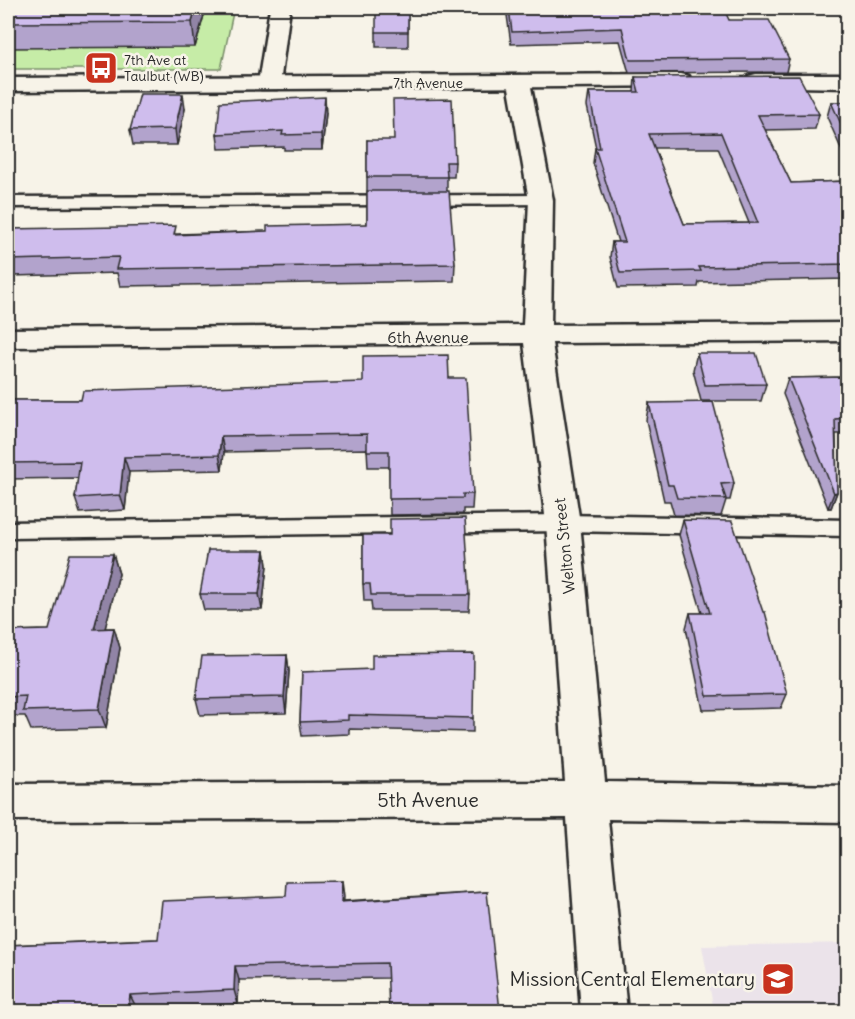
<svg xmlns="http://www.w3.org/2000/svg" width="855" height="1019" font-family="Delius,sans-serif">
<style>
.built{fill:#ebe3ea}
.green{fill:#c6eca7;stroke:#788c69;stroke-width:1.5}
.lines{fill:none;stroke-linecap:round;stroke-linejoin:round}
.service-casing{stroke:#2b2b2b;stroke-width:5}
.minor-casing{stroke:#2b2b2b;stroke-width:5}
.tertiary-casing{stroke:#2b2b2b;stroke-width:5}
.service{fill:#f7f3e8;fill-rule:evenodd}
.minor{fill:#f7f3e8;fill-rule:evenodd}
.tertiary{fill:#f7f3e8;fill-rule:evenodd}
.wall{fill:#b2a3cc;stroke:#2b2b2b;stroke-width:1.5;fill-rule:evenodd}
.shaded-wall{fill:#9184a6;stroke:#2b2b2b;stroke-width:1.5}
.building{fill:#cfbded;stroke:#2b2b2b;stroke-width:1.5;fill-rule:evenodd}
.labels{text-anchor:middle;stroke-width:5;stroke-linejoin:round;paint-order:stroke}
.far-poi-label{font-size:14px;fill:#2b2b2b;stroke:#f7f3e8;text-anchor:start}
.far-street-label{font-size:14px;fill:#2b2b2b;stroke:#f7f3e8}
.street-label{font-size:16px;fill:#2b2b2b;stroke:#f7f3e8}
.near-street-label{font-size:20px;fill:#2b2b2b;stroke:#f7f3e8}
.near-poi-label{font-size:20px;fill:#2b2b2b;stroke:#f7f3e8;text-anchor:end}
</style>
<rect width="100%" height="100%" fill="#f7f3e8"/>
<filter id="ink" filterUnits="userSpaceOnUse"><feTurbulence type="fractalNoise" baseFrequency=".0167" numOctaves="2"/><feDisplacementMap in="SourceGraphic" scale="12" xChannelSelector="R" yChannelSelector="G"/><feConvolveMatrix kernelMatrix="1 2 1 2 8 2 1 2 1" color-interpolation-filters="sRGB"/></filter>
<g filter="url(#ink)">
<path class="built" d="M847,943V1011H714L702,946Z"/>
<path class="green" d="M8,8H234L221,69H8Z"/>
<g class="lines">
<g class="service-casing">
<path id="service" d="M541,195L547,196L550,200L547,204L8,207V197Z
M563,515L848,520V536L563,531L8,538V522Z"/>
</g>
<g class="minor-casing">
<path id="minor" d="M270,8H290L280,84L277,89H261L258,84Z
M519,75L527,77L530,82L553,200L551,325L848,323V341L552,343L580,523L605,782L848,786V822L608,819L627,1012H581L567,818L8,820V784L565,782L546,523L524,343L8,347V329L523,325L529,200L508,82L511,77Z"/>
</g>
<g class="tertiary-casing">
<path id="tertiary" d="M681,74L689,76L692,81L689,86L8,91V78Z
M756,74H848V88L748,86L745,81L748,76Z"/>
</g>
<use href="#service" class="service"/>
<use href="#minor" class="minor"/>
<use href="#tertiary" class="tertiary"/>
</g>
<path class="wall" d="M8,8H206L195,47L8,48Z
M408,8V47H376V32Z
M506,8H665L667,10L729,20L789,59L786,72L629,73L620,41L511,44Z
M635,77L819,114L815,129L765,130L791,183L848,181V279L699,282L698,287L618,288L610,257L612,242H618L593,163L595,148H596L587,106L589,92H634ZM654,148H718L749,223L684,224Z
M831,102H848V153H843L827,117Z
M185,109L177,145H133L130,130Z
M326,113L322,150H284V147L219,149L217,134Z
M367,140L455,162L454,177H447V191L455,264L454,281L120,286L117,273L13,276L11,280H8V229L177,234L267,231L367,224Z
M697,353L766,384L761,401H701L693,370Z
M848,377V434H836L837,492L831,508H828L783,394L788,378Z
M449,378L473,494L472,509H463V514L390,515L389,467H368L367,449L224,452L222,470L129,472L125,510L80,513L75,498L78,478L8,479V400H81Z
M649,403L734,483L730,500H726L721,516L674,515L670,501H664L646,420Z
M683,520L787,694L781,708L703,710L686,628L690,613H702L679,535Z
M363,535L470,595L469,611H372L371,601H364L363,584Z
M265,550L267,566L262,610H204L200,594Z
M113,554L119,574L105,628H114L120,648L106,728L31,730L25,716H8V631L49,630Z
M287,655L289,671L286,713L200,715L196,699Z
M302,672L473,718V732L349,729V734L302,736L300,722Z
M342,881L343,901L487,892L388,978L239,980L238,1004L137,1009V1011H8V945L158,939L286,896Z
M848,998V1011H843L842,1006Z"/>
<path class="shaded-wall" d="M196,8H206L195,47L192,22Z
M183,94L185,109L177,145L175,129Z
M325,97L326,113L322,150L321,134Z
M8,260L13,276L11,280L8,269Z
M221,436L224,452L222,470L219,455Z
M124,457L129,472L125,510L120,495Z
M837,492L831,508H828L834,493Z
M265,550L267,566L262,610L259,594Z
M113,554L119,574L100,648L94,629Z
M114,628L120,648L106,728L99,709Z
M287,655L289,671L286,713L284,697Z
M342,881L344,897L343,917L341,902Z
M235,966L239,980L238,1004L234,990Z
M130,995L137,1009V1011H128Z"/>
<path class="building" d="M8,8H196L192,22L8,23Z
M376,8H408V32H376Z
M509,8H665L667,10L724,9L729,20H769L789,59L630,60L622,28L512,32Z
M799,76L819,114L758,115L791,183L848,181V264L699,267L701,271L620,273L612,242H625L595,148H600L589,92H639L635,77ZM721,133L758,223L684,224L649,134Z
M140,94H183L175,129L130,130Z
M325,97L321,134L282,135L283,131L217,134L220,102Z
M452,99L455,162H446L447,177H367V140H394L393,100Z
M831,102H848V137H847Z
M367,191H449L455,264L116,269L119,257L8,260V229L176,226L174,235L267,231V226L367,224Z
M697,353H756L766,384L705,385Z
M448,355L449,378H466L473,494H463V498L389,499V451H367V434L221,436L219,455L124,457L120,495L75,498L80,462L8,463V400H81L83,391L363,382V356Z
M848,377V418L835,419L837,492L834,493L788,378Z
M713,402L734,483L721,484L726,499L677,498L673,485H668L649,403Z
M465,518L470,595H371L370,584H363V535H390V519Z
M683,520L732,521L763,612H765L787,694L707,696L690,613H710Z
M208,550H265L259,594H200Z
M70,554H113L94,629L114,628L99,709L23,711L26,696L8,697V631L49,630Z
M474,654L473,718L348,715V720L300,722L302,672L372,669V655Z
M287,655L284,697L196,699L202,656Z
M342,881L341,902L487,892L500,1011H389L387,963L235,966L234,990L130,995L128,1011H17L18,1009H8V945L158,939L162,901L286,896L287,882Z"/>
</g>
<defs>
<g id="bus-square" transform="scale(1.725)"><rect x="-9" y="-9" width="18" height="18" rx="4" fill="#c8321e" stroke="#f7f3e8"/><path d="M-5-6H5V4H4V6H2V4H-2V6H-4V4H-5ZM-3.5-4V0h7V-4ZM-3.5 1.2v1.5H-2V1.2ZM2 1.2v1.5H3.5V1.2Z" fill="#fff"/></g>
<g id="school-square" transform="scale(1.725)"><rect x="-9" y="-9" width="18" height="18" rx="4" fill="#c8321e" stroke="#f7f3e8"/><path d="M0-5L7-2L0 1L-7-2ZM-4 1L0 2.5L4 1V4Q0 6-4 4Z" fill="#fff"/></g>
</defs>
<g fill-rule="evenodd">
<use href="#bus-square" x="101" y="68"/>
<use href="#school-square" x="778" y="979"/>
</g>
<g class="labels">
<g class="far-poi-label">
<text x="124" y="65">7th Ave at<tspan x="124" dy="16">Taulbut (WB)</tspan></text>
</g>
<g class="far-street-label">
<text x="428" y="88">7th Avenue</text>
</g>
<g class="street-label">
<text x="428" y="343">6th Avenue</text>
<text transform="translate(564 546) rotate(-96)" y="6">Welton Street</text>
</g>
<g class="near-street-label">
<text x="428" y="807">5th Avenue</text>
</g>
<g class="near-poi-label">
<text x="755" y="986">Mission Central Elementary</text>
</g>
</g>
<rect width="855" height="1019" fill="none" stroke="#f7f3e8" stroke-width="30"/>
<rect x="15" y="15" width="825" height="989" fill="none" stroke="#2b2b2b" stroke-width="2" filter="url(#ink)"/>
</svg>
